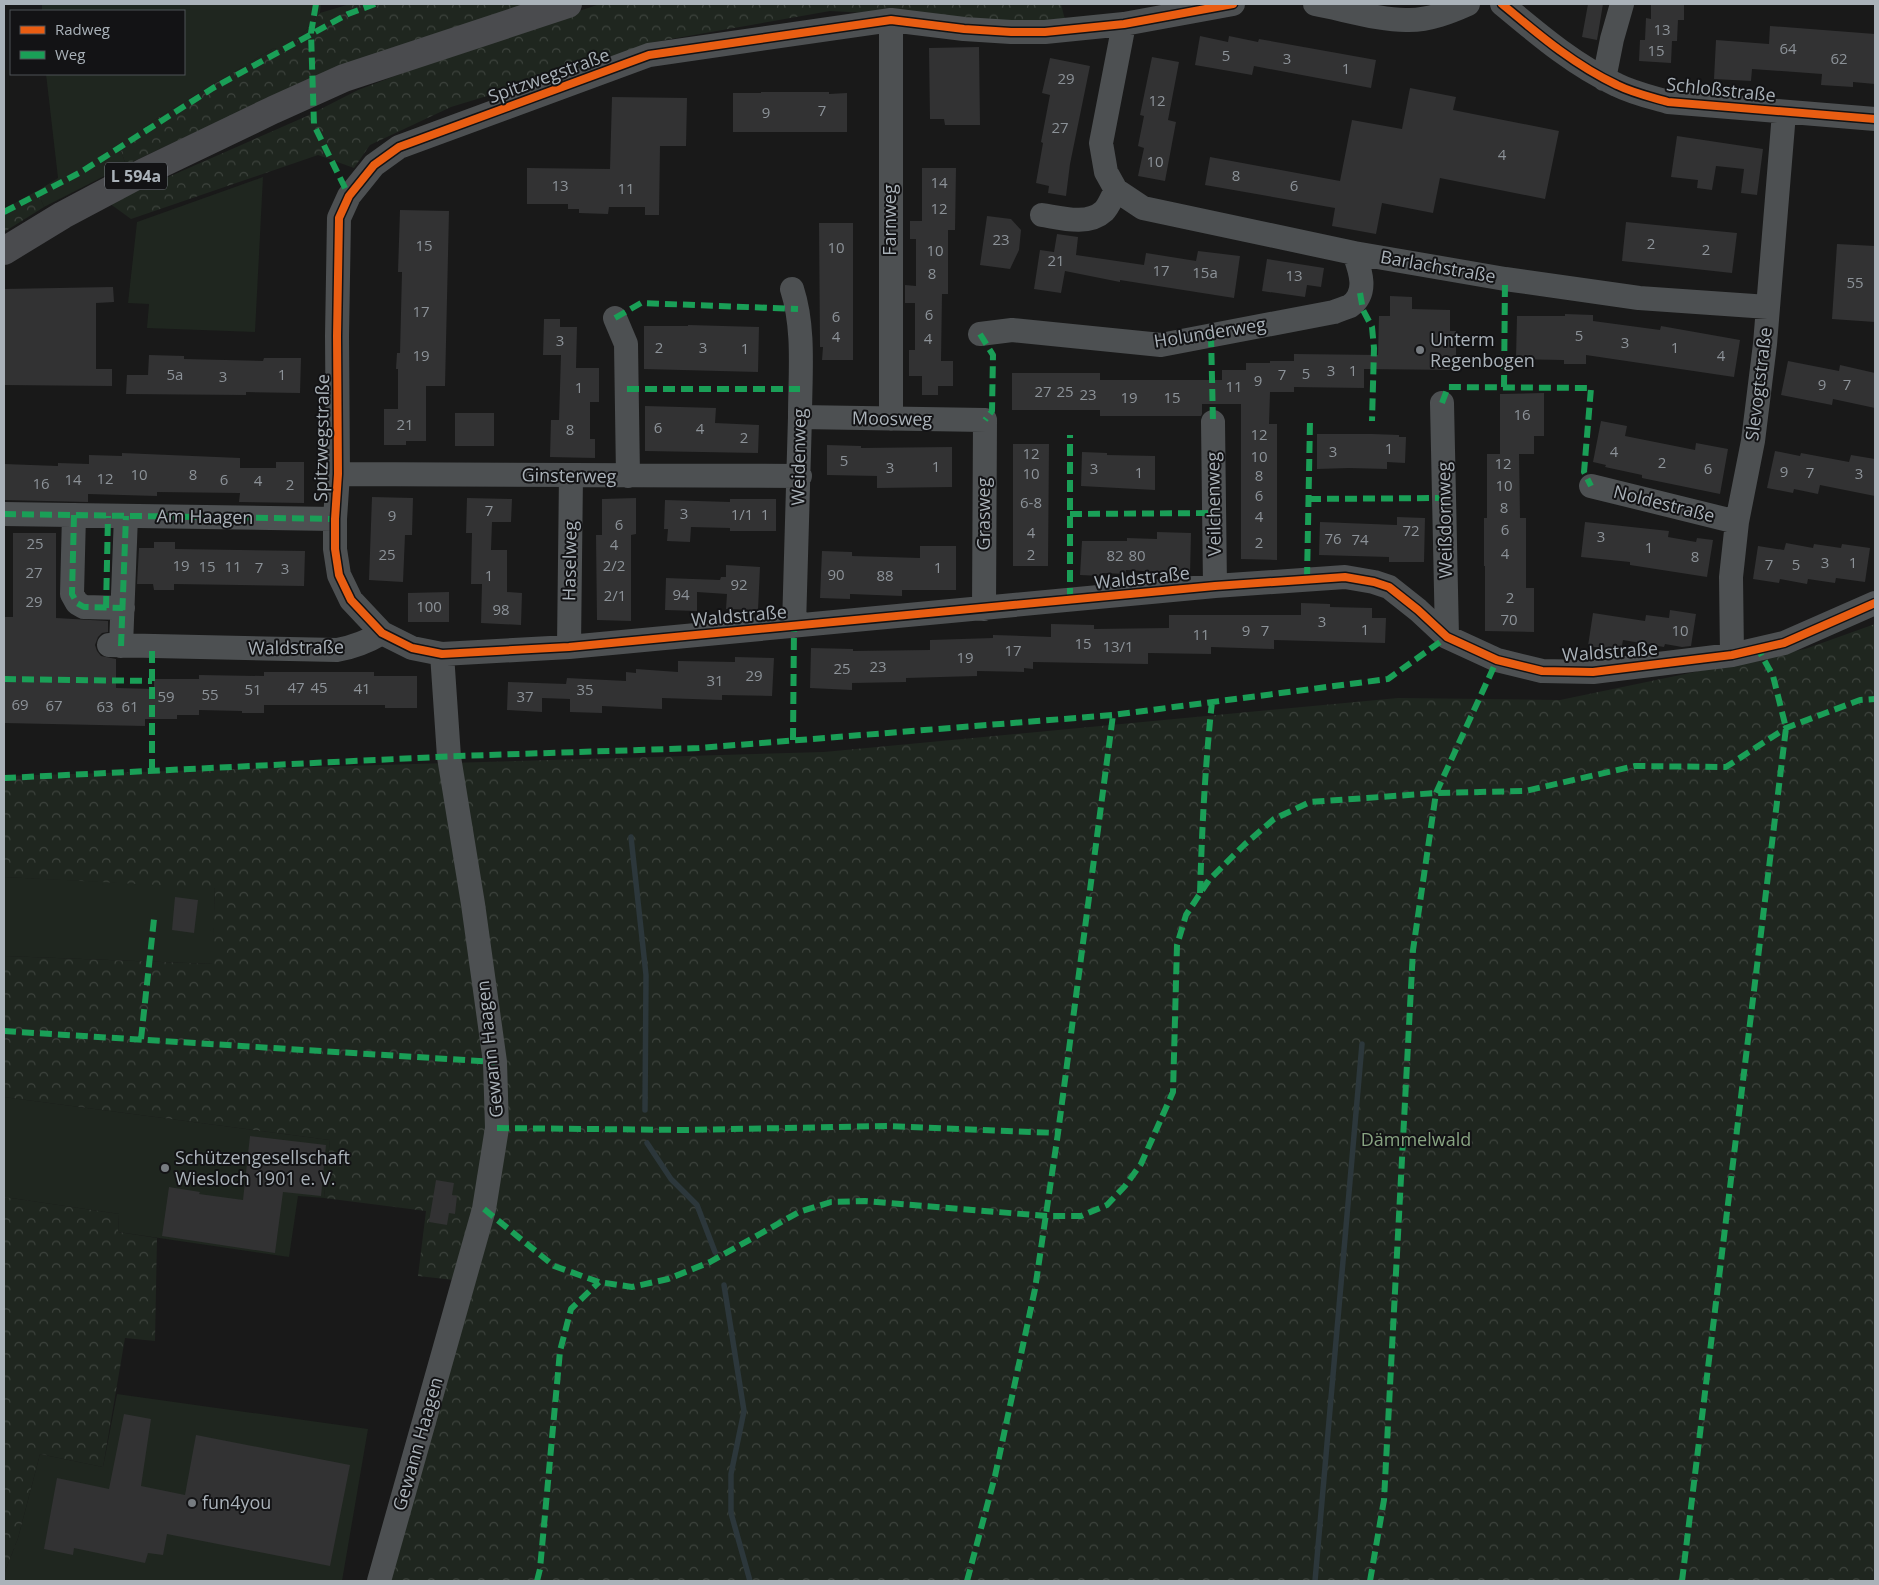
<svg xmlns="http://www.w3.org/2000/svg" width="1879" height="1585" font-family="'Open Sans',sans-serif">
<style>
.green{fill:#1f261f}
.forest{fill:url(#forest-crowns)}
.lines{fill:none;stroke-linecap:round;stroke-linejoin:round}
.stream{stroke:#2c373b;stroke-width:5.5}
.building{fill:#323233}
.minor{stroke:#4d5052;stroke-width:24}
.major{stroke:#4a4b4e;stroke-width:28}
.quiet{stroke:#1a9f57;stroke-width:6;stroke-dasharray:12 6;stroke-linecap:butt}
.cycleway-casing{stroke:#131315;stroke-width:11}
.cycleway{stroke:#e95d12;stroke-width:8}
.poi-dot{fill:#777c81;stroke:#131315;stroke-width:2}
.labels{text-anchor:middle;stroke-width:4;stroke-linejoin:round;paint-order:stroke}
.number-label{font-size:15px;fill:#8c9298}
.shield{fill:#131315;stroke:#7d8288;stroke-width:1}
.shield-label{font-size:16px;font-weight:bold;fill:#aab2b9}
.street-label{font-size:18px;fill:#aab2b9;stroke:#131315}
.poi-label{font-size:18px;fill:#aab2b9;stroke:#131315;text-anchor:start}
.park-label{font-size:18px;fill:#88a482;stroke:#131315}
</style>
<defs>
<pattern id="forest-crowns" width="20" height="18" patternUnits="userSpaceOnUse" patternTransform="scale(1.25)"><rect width="20" height="18" fill="#1f261f"/><path d="M2 6a3 3 0 1 1 6 0M12 15a3 3 0 1 1 6 0" fill="none" stroke="#3d433d"/></pattern>
</defs>
<rect width="100%" height="100%" fill="#191919"/>
<path class="green" d="M42,4H321L320,13L293,46L284,52L274,48L151,122L121,151L126,165L44,207L37,191L58,178L46,74H184V11H42Z
M263,177L255,332L147,328L149,304L128,303L137,222Z
M4,877L215,887L213,964L4,956Z
M4,1097L330,1140L324,1198L298,1196L289,1257L118,1232L119,1214L4,1197Z
M117,1394L368,1429L342,1581H4V1574L18,1538L40,1454L103,1467Z"/>
<path class="forest" d="M350,4H531L305,83L183,138L126,165L121,151L151,122L274,48L284,52L293,46L320,13Z
M600,4H1061L1065,20L1016,21L830,11L654,42L582,67L451,107L370,145L354,168L318,155L131,219L109,203L307,116L358,90L461,51Z
M37,191L44,207L4,232V209Z
M1875,624V1581H373L472,1282L418,1276L426,1211L324,1198L330,1140L4,1097V956L212,964L215,888L4,877V776L824,752L1398,698L1560,700L1805,649Z
M4,1197L119,1214L118,1232L157,1238L155,1341L125,1338L103,1467L40,1454L18,1538L4,1574Z"/>
<g class="lines">
<path class="stream" d="M631,837L646,975L645,1110
M647,1143L671,1179L697,1205L715,1252
M724,1285L744,1411L731,1474V1513L750,1581
M1315,1581L1362,1044"/>
</g>
<path class="building" d="M1588,4H1603L1597,40L1582,37Z
M1651,4H1684V20H1678L1677,41H1672L1671,63L1639,61L1640,40H1645L1646,18L1651,19Z
M1770,26L1875,34V84L1853,82V87L1821,85L1822,74L1752,69L1751,81L1714,79L1716,40L1769,44Z
M1200,36L1228,42L1229,36L1258,42L1259,39L1376,60L1371,88L1254,66L1252,75L1195,65Z
M979,47L980,125H945L944,119H930L929,48Z
M1152,57L1179,62L1168,120L1176,122L1165,181L1138,176L1144,148L1138,146L1144,116L1140,115Z
M1050,58L1090,66L1070,164L1066,196L1048,193L1049,186L1036,183L1043,143L1041,142L1050,95L1042,93Z
M1410,88L1456,97L1453,110L1559,131L1545,199L1440,178L1433,213L1382,203L1376,234L1332,226L1335,208L1205,185L1210,157L1340,181L1352,120L1402,129Z
M761,92H829V94L847,93V132H733V93H761Z
M612,97L687,98L686,146H660L659,215H645V207H609L608,214L579,213V209H568V204H527V168L610,169Z
M1677,136L1763,149L1757,195L1741,193L1744,169L1716,166L1712,190L1697,188L1698,180L1671,177Z
M922,168H956L955,230H948V294H942L941,361H953V386H938V395H922V376H909V350H915V303H905V285L916,286V239H910V221H922Z
M400,210L449,211L445,386H426V441H406V445H384V409H398V369H396L397,353H400L402,272H398Z
M987,216L1011,219L1021,230L1019,250L1010,269L980,265Z
M1626,222L1737,233L1732,273L1622,261Z
M819,223H853V360H822L823,347H820Z
M1057,234L1078,237L1076,255L1144,265L1146,253L1196,261L1198,251L1240,256L1234,298L1120,280V282L1065,271L1061,293L1034,289L1040,250L1054,252Z
M1837,244L1875,246V322L1832,319Z
M1267,259L1324,268L1321,287L1307,285L1305,297L1262,291Z
M113,287L114,302L96,303V369H112V386L4,385V289Z
M1390,296L1412,297V309L1450,310V331H1456V370L1364,369V388L1294,387V392H1270L1269,424H1277V560L1241,559V404H1202V414L1201,416H1100V410H1012V373H1100V380H1222V370H1246V363H1270V361H1294V354L1378,355L1379,316H1390Z
M1565,314L1593,315V321L1660,330L1661,326L1740,340L1734,377L1586,355V364H1564V360L1516,359L1517,316H1565Z
M544,319H560V327H577L576,368H599V402H590V439H595V458L550,457L551,420H559L561,355H543Z
M688,325L759,327L758,372L644,369V326H688Z
M149,355L184,356V359L263,361L264,358H301L300,393L246,392V395L126,394L127,375H148Z
M1788,361L1839,371L1840,365L1875,373V408L1833,399L1832,405L1781,395Z
M1544,393V436H1534V454H1519L1520,518H1526V588H1534V632L1485,631V566H1484V518H1487V454H1500V394Z
M645,406L716,408L715,423L759,425L758,453L645,451Z
M455,413H494V446H455Z
M1601,421L1627,426L1625,436L1695,450L1696,443L1728,449L1720,494L1642,478V475L1605,467L1606,465L1593,462Z
M1317,434H1372L1399,435V437H1406L1405,463L1387,462V469L1349,468L1317,469Z
M1013,444H1049L1048,566H1013Z
M827,445L861,446V448L952,447V487L877,488V476L827,475Z
M1775,451L1800,456L1801,453L1849,462L1851,455L1875,459V496L1820,485L1818,494L1794,489L1793,493L1767,488Z
M1082,452L1107,453V455L1155,456V490L1081,486Z
M122,453L240,458V468H276V462H304V503L239,502L240,493L157,492V496L88,494V502L4,500V464L58,466V463L89,464V455L122,456Z
M372,497L413,498L412,535H405L403,582L369,580Z
M467,498L512,499L511,522H492L491,550H507V592L522,593L521,625L481,623L482,584H471L472,533H466Z
M636,498V534L631,535V621L597,620L596,535H602V499Z
M730,499H776V531H730V528L691,527L690,542L667,541L668,529H664L665,500L730,502Z
M1397,517L1425,518L1424,562H1389V557L1319,555L1320,522L1397,525Z
M1585,522L1669,531L1668,537L1696,542L1697,538L1713,540L1707,577L1630,565V562L1581,557Z
M1157,532L1191,533L1190,574L1126,570L1125,574L1102,573V576L1080,575L1082,541H1127V538L1157,539Z
M13,533H56V618L108,621V632L102,633L98,637L95,645L97,651L101,656L116,659V688L154,689V679H199V675L264,676V672H374V676H417V708H385V705H264V713H242V711L199,710V715H177V719H145V726L4,723V617H13Z
M154,542H175V549L305,551L304,586L174,584V590H154L153,584H137L139,548H154Z
M1786,543L1813,548L1814,544L1841,548L1842,544L1870,548L1865,582L1836,578L1835,583L1808,579L1807,584L1780,579L1779,583L1753,579L1758,546L1784,550Z
M920,546H956V590H902V596L850,594V599L820,598L822,551L852,552V556L920,558Z
M726,565L760,567L758,610L726,609L727,594L697,592V611L665,610L666,578L720,580L721,577H726Z
M449,592V622H408V593Z
M1301,603L1330,604V607L1372,608V618H1386L1385,643L1274,640V649L1211,647V654L1148,653V664L1033,662V669L1024,668V672L977,671V676L906,678V682L852,683V690L810,688L811,648L853,649V651L930,650V640L993,638V635L1051,637V624L1094,625V629L1169,628V615H1301Z
M1670,610L1696,614L1691,646L1682,647L1665,644L1664,647L1623,640L1621,651L1588,646L1593,613L1645,621L1646,615L1669,618Z
M735,657L774,658L772,696L722,695V700L662,698V709L602,706V713L570,712V699L542,698V712L507,710L508,682L566,684L567,678L626,681V672L636,673V669L678,672V661L735,662Z
M175,897L198,900L194,933L172,930Z
M250,1136L326,1145L321,1196L283,1192L275,1253L162,1236L169,1187L200,1192L199,1194L243,1200Z
M436,1180L454,1183L452,1195L457,1196L455,1214L449,1213L447,1225L429,1222Z
M124,1414L151,1419L141,1486L185,1495L196,1435L350,1465L330,1566L167,1534L163,1555L148,1553L145,1563L74,1548L73,1555L44,1549L57,1478L109,1489Z"/>
<g class="lines">
<path class="minor" d="M1233,4L1124,24L1045,32H1011L964,29L891,20L649,55L399,147L374,165L349,196L339,218L337,336L338,474L335,519V549L339,575L351,600L382,633L412,648L442,654L569,647L1215,586L1345,577L1374,582L1389,587L1418,610L1447,637L1497,660L1542,671L1593,672L1732,655L1784,643L1875,603
M1315,4C1343,9 1382,21 1409,20C1430,20 1450,12 1468,4
M1502,4C1538,34 1574,65 1617,85C1633,93 1651,97 1668,102L1875,119
M891,20V419
M1124,24L1101,143L1106,172L1116,190L1143,208L1354,253L1505,279L1639,298L1768,307
M1604,79L1612,39L1622,4
M1042,215C1061,218 1088,226 1104,211C1109,206 1112,197 1116,190
M792,289C805,329 800,375 800,417C798,487 796,557 794,626
M615,318L626,344L628,476
M980,334L1012,330L1161,345L1334,312C1339,310 1345,308 1350,306C1369,293 1360,270 1354,253
M1442,403L1447,637
M800,417L985,420L984,609
M1213,422L1215,586
M338,474L800,476
M1591,486L1737,522
M4,514L335,519
M74,515L72,594L77,603L84,607L123,608
M109,645L337,650C354,647 367,642 382,633
M121,646L126,516
M569,647L571,475
M1732,655L1731,577L1737,522L1753,441L1765,344L1784,113
M379,1581L484,1209L497,1128L495,1062L473,904L449,757L442,654"/>
<path class="major" d="M4,251L63,215L144,172L273,110L344,78L568,4"/>
<path class="quiet" d="M316,4L311,33L314,125L349,196
M4,212L81,172L213,88L348,14L375,4
M1360,293L1363,310L1372,327L1374,348L1372,421
M615,318L641,303L798,309
M980,334L993,355L992,411L985,420
M1211,335L1213,422
M1504,387L1505,279
M627,389H800
M1442,403L1448,387L1591,388L1584,472L1591,486
M1309,499L1444,498
M4,514L335,519
M1070,514L1214,513
M74,515L72,594L77,603L84,607L123,608
M1307,579L1310,421
M1070,600V435
M106,608L108,516
M121,646L126,516
M4,679L152,681
M793,740L794,626
M152,771V647
M4,778L458,756L699,748L1113,715L1388,679L1447,637
M1200,893C1202,829 1205,766 1212,702
M4,1031L495,1062
M141,1039L154,919
M497,1128L684,1130L887,1126L1058,1133
M484,1209L554,1266L599,1282L632,1287L668,1279L710,1262L799,1212L831,1202L865,1201L1046,1216H1081L1107,1205L1125,1186L1141,1164L1173,1092L1177,945L1186,915L1209,880L1244,845L1274,819L1310,802L1436,793L1525,791L1635,766L1726,767L1786,728L1860,700L1875,699
M537,1581L540,1569L560,1351L571,1309L599,1282
M967,1581L995,1476L1035,1289L1058,1133L1113,715
M1370,1581L1384,1500L1413,950L1436,793L1497,660
M1682,1581L1786,728L1773,676L1758,649"/>
<g class="cycleway-casing">
<path id="cycleway" d="M1233,4L1124,24L1045,32H1011L964,29L891,20L649,55L399,147L374,165L349,196L339,218L337,336L338,474L335,519V549L339,575L351,600L382,633L412,648L442,654L569,647L1215,586L1345,577L1374,582L1389,587L1418,610L1447,637L1497,660L1542,671L1593,672L1732,655L1784,643L1875,603
M1502,4C1538,34 1574,65 1617,85C1633,93 1651,97 1668,102L1875,119"/>
</g>
<use href="#cycleway" class="cycleway"/>
</g>
<g class="poi-dot">
<circle cx="1420" cy="350" r="5"/>
<circle cx="165" cy="1168" r="5"/>
<circle cx="192" cy="1503" r="5"/>
</g>
<g class="labels">
<g class="number-label">
<text x="1662" y="35">13</text>
<text x="1788" y="54">64</text>
<text x="1656" y="56">15</text>
<text x="1226" y="61">5</text>
<text x="1287" y="64">3</text>
<text x="1839" y="64">62</text>
<text x="1346" y="74">1</text>
<text x="1066" y="84">29</text>
<text x="1157" y="106">12</text>
<text x="822" y="116">7</text>
<text x="766" y="118">9</text>
<text x="1060" y="133">27</text>
<text x="1502" y="160">4</text>
<text x="1155" y="167">10</text>
<text x="1236" y="181">8</text>
<text x="939" y="188">14</text>
<text x="560" y="191">13</text>
<text x="1294" y="191">6</text>
<text x="626" y="194">11</text>
<text x="939" y="214">12</text>
<text x="1001" y="245">23</text>
<text x="1651" y="249">2</text>
<text x="424" y="251">15</text>
<text x="836" y="253">10</text>
<text x="1706" y="255">2</text>
<text x="935" y="256">10</text>
<text x="1056" y="266">21</text>
<text x="1161" y="276">17</text>
<text x="1205" y="278">15a</text>
<text x="932" y="279">8</text>
<text x="1294" y="281">13</text>
<text x="1855" y="288">55</text>
<text x="421" y="317">17</text>
<text x="929" y="320">6</text>
<text x="836" y="322">6</text>
<text x="1579" y="341">5</text>
<text x="836" y="342">4</text>
<text x="928" y="344">4</text>
<text x="560" y="346">3</text>
<text x="1625" y="348">3</text>
<text x="659" y="353">2</text>
<text x="703" y="353">3</text>
<text x="1675" y="353">1</text>
<text x="745" y="354">1</text>
<text x="421" y="361">19</text>
<text x="1721" y="361">4</text>
<text x="1331" y="376">3</text>
<text x="1353" y="376">1</text>
<text x="1306" y="379">5</text>
<text x="175" y="380">5a</text>
<text x="282" y="380">1</text>
<text x="1282" y="380">7</text>
<text x="223" y="382">3</text>
<text x="1258" y="386">9</text>
<text x="1822" y="390">9</text>
<text x="1847" y="390">7</text>
<text x="1234" y="392">11</text>
<text x="579" y="393">1</text>
<text x="1043" y="397">27</text>
<text x="1065" y="397">25</text>
<text x="1088" y="400">23</text>
<text x="1129" y="403">19</text>
<text x="1172" y="403">15</text>
<text x="1522" y="420">16</text>
<text x="405" y="430">21</text>
<text x="658" y="433">6</text>
<text x="700" y="434">4</text>
<text x="570" y="435">8</text>
<text x="1259" y="440">12</text>
<text x="744" y="443">2</text>
<text x="1389" y="454">1</text>
<text x="1333" y="457">3</text>
<text x="1614" y="457">4</text>
<text x="1031" y="459">12</text>
<text x="1259" y="462">10</text>
<text x="844" y="466">5</text>
<text x="1662" y="468">2</text>
<text x="1503" y="469">12</text>
<text x="936" y="472">1</text>
<text x="890" y="473">3</text>
<text x="1094" y="474">3</text>
<text x="1708" y="474">6</text>
<text x="1784" y="477">9</text>
<text x="1139" y="478">1</text>
<text x="1810" y="478">7</text>
<text x="1031" y="479">10</text>
<text x="1859" y="479">3</text>
<text x="139" y="480">10</text>
<text x="193" y="480">8</text>
<text x="1259" y="481">8</text>
<text x="105" y="484">12</text>
<text x="73" y="485">14</text>
<text x="224" y="485">6</text>
<text x="258" y="486">4</text>
<text x="41" y="489">16</text>
<text x="290" y="490">2</text>
<text x="1504" y="491">10</text>
<text x="1259" y="501">6</text>
<text x="1031" y="508">6-8</text>
<text x="1504" y="513">8</text>
<text x="489" y="516">7</text>
<text x="684" y="519">3</text>
<text x="742" y="520">1/1</text>
<text x="765" y="520">1</text>
<text x="392" y="521">9</text>
<text x="1259" y="522">4</text>
<text x="619" y="530">6</text>
<text x="1505" y="535">6</text>
<text x="1411" y="536">72</text>
<text x="1031" y="538">4</text>
<text x="1601" y="542">3</text>
<text x="1333" y="544">76</text>
<text x="1360" y="545">74</text>
<text x="1259" y="548">2</text>
<text x="35" y="549">25</text>
<text x="614" y="550">4</text>
<text x="1649" y="553">1</text>
<text x="1505" y="559">4</text>
<text x="387" y="560">25</text>
<text x="1031" y="560">2</text>
<text x="1115" y="561">82</text>
<text x="1137" y="561">80</text>
<text x="1695" y="562">8</text>
<text x="1825" y="568">3</text>
<text x="1853" y="568">1</text>
<text x="1769" y="570">7</text>
<text x="1796" y="570">5</text>
<text x="181" y="571">19</text>
<text x="614" y="571">2/2</text>
<text x="207" y="572">15</text>
<text x="233" y="572">11</text>
<text x="259" y="573">7</text>
<text x="938" y="573">1</text>
<text x="285" y="574">3</text>
<text x="34" y="578">27</text>
<text x="836" y="580">90</text>
<text x="489" y="581">1</text>
<text x="885" y="581">88</text>
<text x="739" y="590">92</text>
<text x="681" y="600">94</text>
<text x="615" y="601">2/1</text>
<text x="1510" y="603">2</text>
<text x="34" y="607">29</text>
<text x="429" y="612">100</text>
<text x="501" y="615">98</text>
<text x="1509" y="625">70</text>
<text x="1322" y="627">3</text>
<text x="1365" y="635">1</text>
<text x="1246" y="636">9</text>
<text x="1265" y="636">7</text>
<text x="1680" y="636">10</text>
<text x="1201" y="640">11</text>
<text x="1083" y="649">15</text>
<text x="1118" y="652">13/1</text>
<text x="1013" y="656">17</text>
<text x="965" y="663">19</text>
<text x="878" y="672">23</text>
<text x="842" y="674">25</text>
<text x="754" y="681">29</text>
<text x="715" y="686">31</text>
<text x="296" y="693">47</text>
<text x="319" y="693">45</text>
<text x="362" y="694">41</text>
<text x="253" y="695">51</text>
<text x="585" y="695">35</text>
<text x="210" y="700">55</text>
<text x="166" y="702">59</text>
<text x="525" y="702">37</text>
<text x="20" y="710">69</text>
<text x="54" y="711">67</text>
<text x="105" y="712">63</text>
<text x="130" y="712">61</text>
</g>
<rect class="shield" x="105" y="162.5" width="62" height="27" rx="4"/>
<g class="shield-label">
<text x="136" y="182">L 594a</text>
</g>
<g class="street-label">
<text transform="translate(549 76) rotate(-20)" y="6">Spitzwegstraße</text>
<text transform="translate(1721 90) rotate(6)" y="6">Schloßstraße</text>
<text transform="translate(890 220) rotate(-90)" y="6">Farnweg</text>
<text transform="translate(1438 267) rotate(10)" y="6">Barlachstraße</text>
<text transform="translate(1210 333) rotate(-9)" y="6">Holunderweg</text>
<text transform="translate(1759 384) rotate(-83)" y="6">Slevogtstraße</text>
<text transform="translate(892 419) rotate(1)" y="6">Moosweg</text>
<text transform="translate(322 438) rotate(-89)" y="6">Spitzwegstraße</text>
<text transform="translate(799 457) rotate(-89)" y="6">Weidenweg</text>
<text transform="translate(569 476) rotate(1)" y="6">Ginsterweg</text>
<text transform="translate(1214 504) rotate(-91)" y="6">Veilchenweg</text>
<text transform="translate(1664 504) rotate(14)" y="6">Noldestraße</text>
<text transform="translate(984 514) rotate(-90)" y="6">Grasweg</text>
<text transform="translate(205 517) rotate(1)" y="6">Am Haagen</text>
<text transform="translate(1445 520) rotate(-91)" y="6">Weißdornweg</text>
<text transform="translate(570 561) rotate(-89)" y="6">Haselweg</text>
<text transform="translate(1142 578) rotate(-6)" y="6">Waldstraße</text>
<text transform="translate(739 616) rotate(-5)" y="6">Waldstraße</text>
<text transform="translate(296 648) rotate(-1)" y="6">Waldstraße</text>
<text transform="translate(1610 652) rotate(-4)" y="6">Waldstraße</text>
<text transform="translate(490 1049) rotate(-96)" y="6">Gewann Haagen</text>
<text transform="translate(418 1444) rotate(-74)" y="6">Gewann Haagen</text>
</g>
<g class="poi-label">
<text x="1430" y="346">Unterm<tspan x="1430" dy="21">Regenbogen</tspan></text>
<text x="175" y="1164">Schützengesellschaft<tspan x="175" dy="21">Wiesloch 1901 e. V.</tspan></text>
<text x="202" y="1509">fun4you</text>
</g>
<g class="park-label">
<text x="1416" y="1146">Dämmelwald</text>
</g>
</g>
<rect width="1879" height="1585" fill="none" stroke="#aab2b9" stroke-width="10"/>
<rect x="10" y="10" width="175" height="65" fill="#131315" stroke="#4f5357"/>
<rect x="20" y="26" width="25" height="8" fill="#e95d12" stroke="#4f5357"/>
<text x="55" y="35" font-size="15" fill="#aab2b9">Radweg</text>
<rect x="20" y="51" width="25" height="8" fill="#1a9f57" stroke="#4f5357"/>
<text x="55" y="60" font-size="15" fill="#aab2b9">Weg</text>
</svg>
